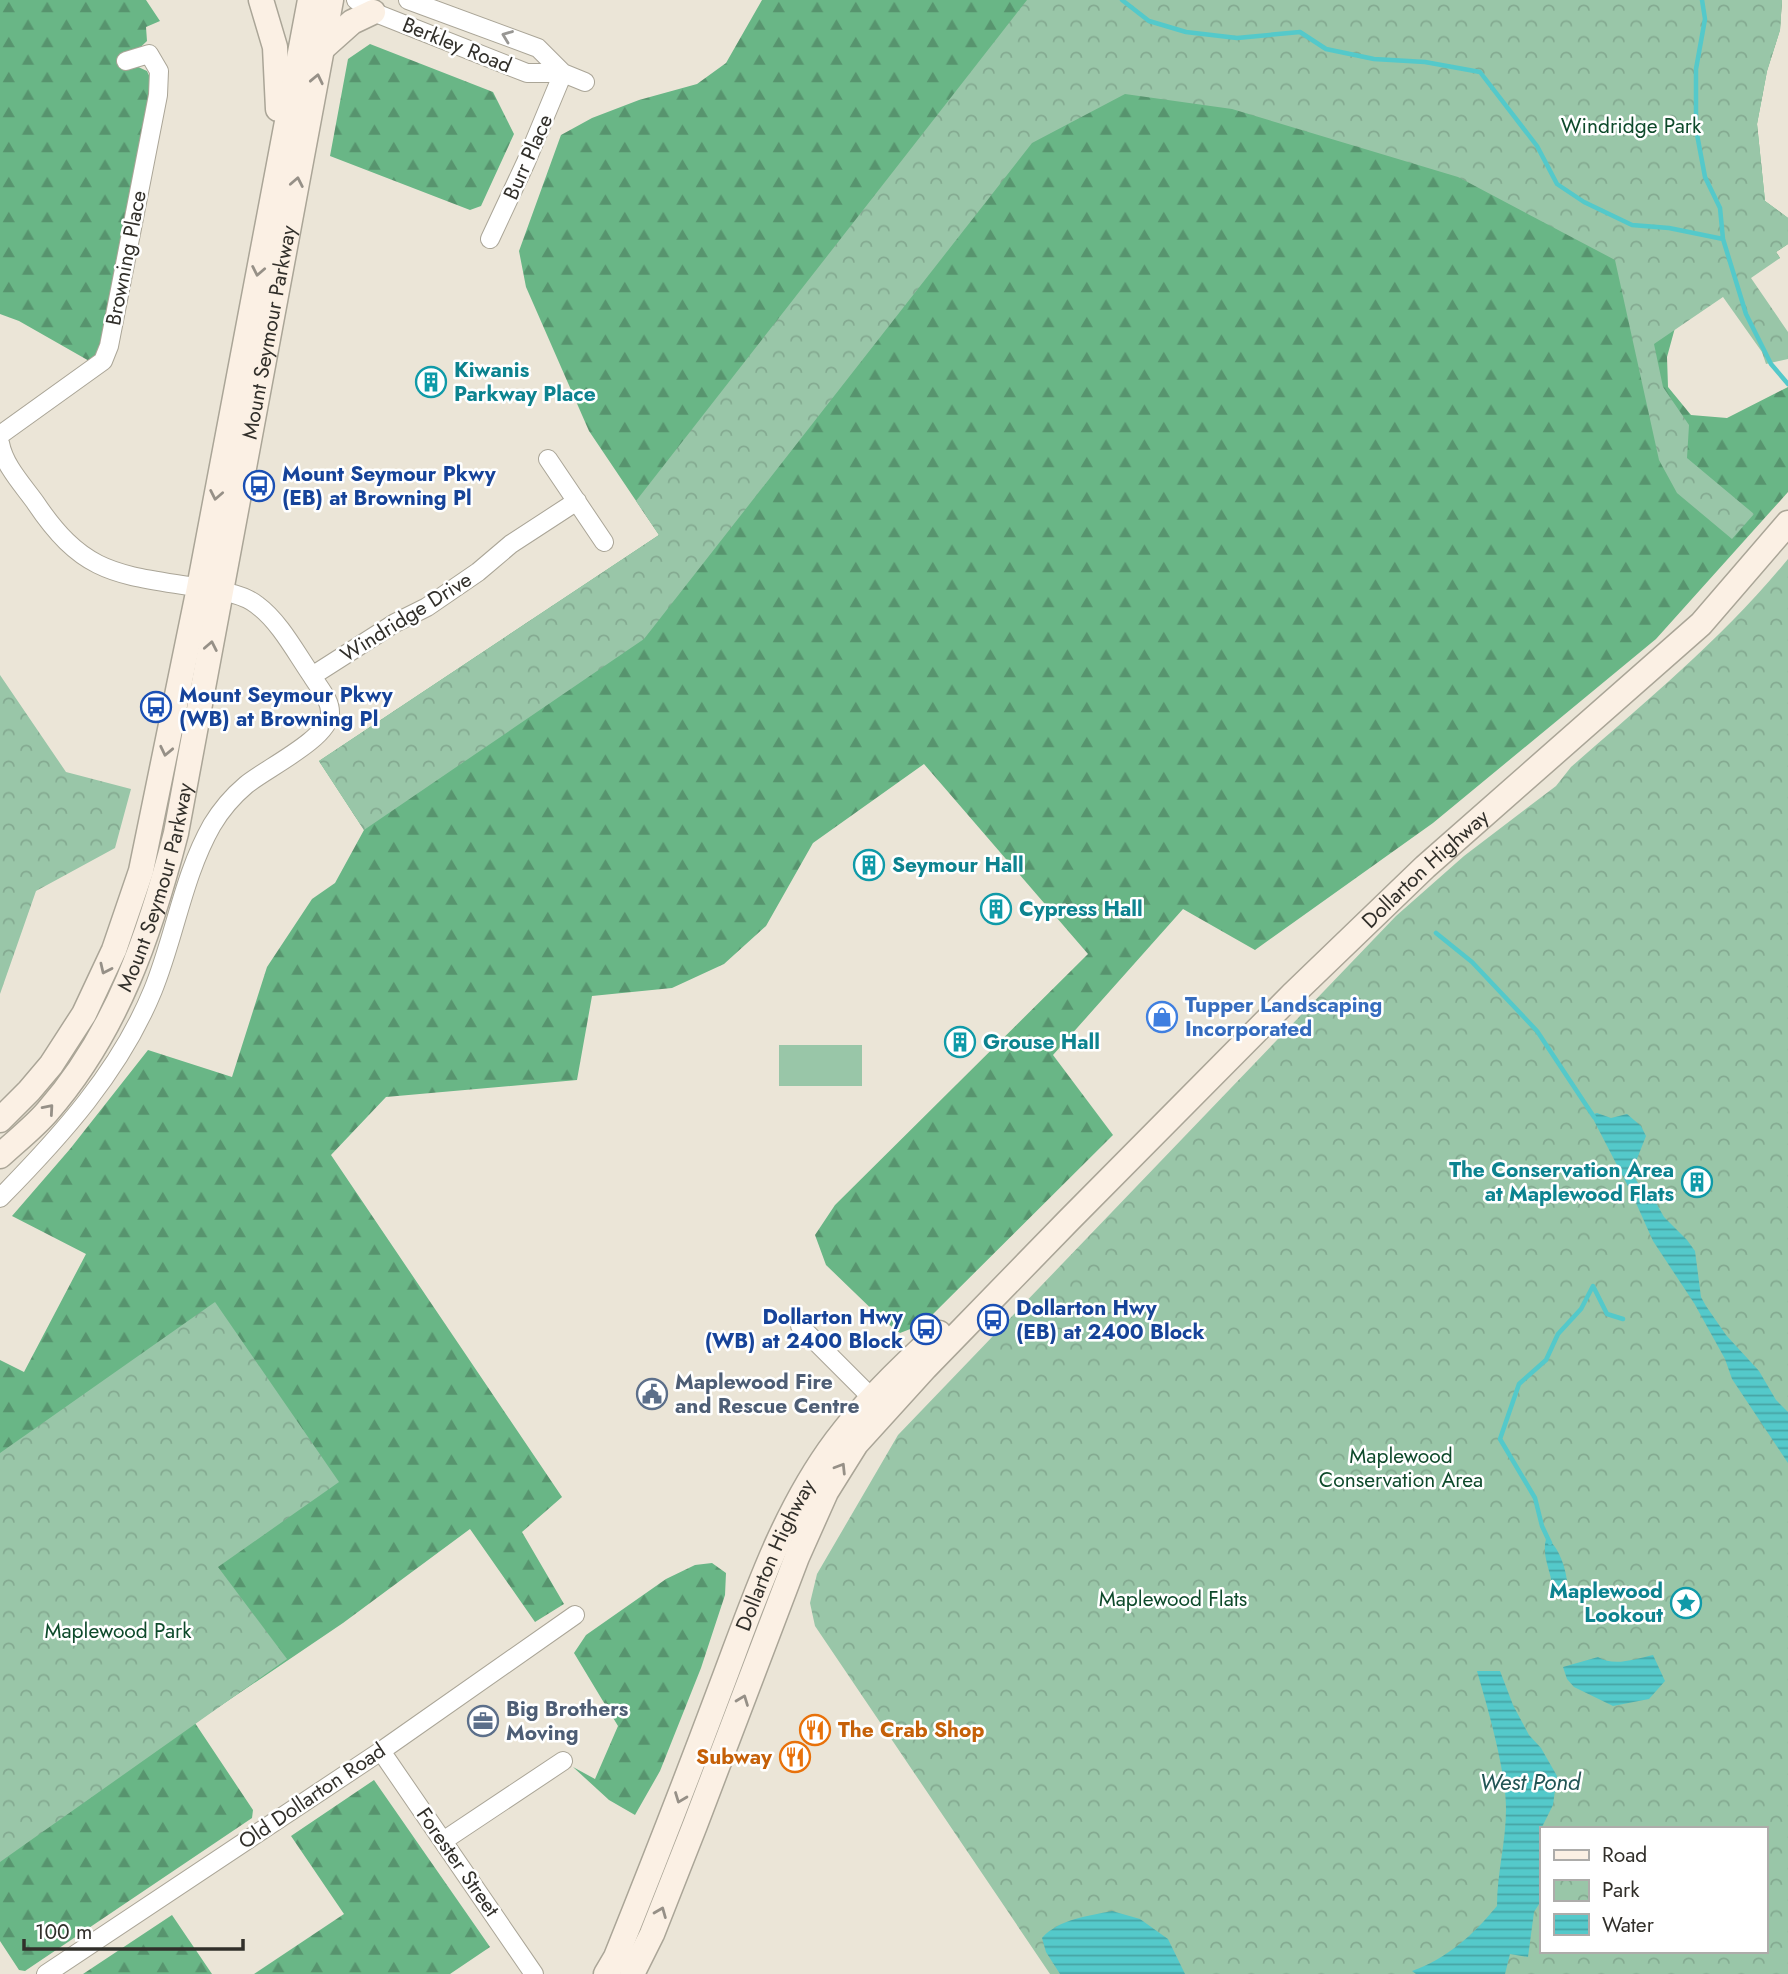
<svg xmlns="http://www.w3.org/2000/svg" width="1788" height="1974" font-family="Jost,sans-serif">
<style>
.grass{fill:#99c6a8}
.forest{fill:url(#forest-firs)}
.park{fill:url(#park-crowns);fill-rule:evenodd}
.water{fill:url(#water-rules)}
.lines{fill:none;stroke-linecap:round;stroke-linejoin:round}
.stream{stroke:#54c9ca;stroke-width:4.5}
.street-casing{stroke:#aaa597;stroke-width:20}
.secondary-casing{stroke:#aaa597;stroke-width:27}
.street{stroke:#fff;stroke-width:18}
.secondary{stroke:#fbf0e4;stroke-width:24}
.oneway{stroke:#989794}
.oneway2{stroke:#969087}
.labels{text-anchor:middle;stroke-width:5;stroke-linejoin:round;paint-order:stroke}
.street-label{font-size:21px;fill:#312f2a;stroke:#fff}
.park-label{font-size:21px;fill:#0e4a2b;stroke:#fff}
.culture-label{font-size:21px;font-weight:bold;fill:#0d838f;stroke:#fff;text-anchor:start}
.transit-label{font-size:21px;font-weight:bold;fill:#164399;stroke:#fff;text-anchor:start}
.shop-label{font-size:21px;font-weight:bold;fill:#366cbe;stroke:#fff;text-anchor:start}
.service-label{font-size:21px;font-weight:bold;fill:#4e5e75;stroke:#fff;text-anchor:start}
.food-label{font-size:21px;font-weight:bold;fill:#c56008;stroke:#fff;text-anchor:start}
.water-label{font-size:23px;font-style:italic;fill:#255;stroke:#fff}
</style>
<defs>
<pattern id="forest-firs" width="22" height="20" patternUnits="userSpaceOnUse" patternTransform="scale(1.75)"><rect width="22" height="20" fill="#69b686"/><path d="M5 1l3.5 6h-7zM16 11l3.5 6h-7z" fill="#57946e"/></pattern>
<pattern id="park-crowns" width="20" height="18" patternUnits="userSpaceOnUse" patternTransform="scale(1.75)"><rect width="20" height="18" fill="#99c6a8"/><path d="M2 6a3 3 0 1 1 6 0M12 15a3 3 0 1 1 6 0" fill="none" stroke="#84aa91"/></pattern>
<pattern id="water-rules" width="6" height="5" patternUnits="userSpaceOnUse" patternTransform="scale(1.75)"><rect width="6" height="5" fill="#54c9ca"/><path d="M0 2.5h6" fill="none" stroke="#46a4a4"/></pattern>
</defs>
<rect width="100%" height="100%" fill="#ebe5d7"/>
<path class="grass" d="M779,1045H862V1086H779Z"/>
<path class="forest" d="M0,0H146L160,21L146,27L147,41L130,57L136,66L147,71L152,82L106,333L98,353L91,362L19,321L0,314Z
M762,0H1782L1780,30L1767,71L1757,124L1765,201L1788,218V244L1776,252L1780,258L1684,295L1667,357L1668,387L1691,415L1727,418L1788,387V492L1656,639L1433,823L1255,950L1183,909L1053,1055L1113,1135L923,1324L900,1333L883,1320L826,1265L815,1235L835,1205L1088,954L924,764L813,843L766,926L724,964L672,988L592,996L577,1080L386,1097L331,1155L562,1497L522,1532L564,1604L535,1622L470,1529L343,1623L195,1723L253,1810L252,1818L25,1971L19,1970L0,1941V1360L24,1372L86,1254L12,1216L70,1149L148,1050L232,1077L267,967L312,899L335,883L364,830L319,761L659,535L589,431L526,287L519,251L561,135L592,118L639,100L697,84L726,63Z
M370,44L493,92L514,134L481,206L470,210L330,156L348,59Z
M712,1563L726,1573L725,1595L701,1668L660,1771L635,1815L609,1800L573,1767L595,1779L618,1726L574,1653L586,1635L666,1579L695,1565Z
M374,1780L490,1947L450,1974H254L344,1914L291,1836Z
M172,1915L212,1974H83Z"/>
<path class="park" d="M1027,0H1782L1780,30L1767,71L1757,124L1765,201L1788,218V244L1776,252L1780,258L1751,278L1788,332V359L1766,364L1762,352L1723,297L1654,344L1663,387L1689,425L1687,458L1754,514L1732,539L1677,493L1659,460L1615,260L1458,177L1232,109L1125,94L1032,143L644,639L364,830L319,761L659,535L636,501Z
M1788,559V1974H1050L815,1626L810,1603L817,1574L898,1435L1396,916L1464,856L1556,786L1571,767C1647,701 1724,637 1788,559ZM1541,1829H1765V1951H1541Z
M0,675L66,772L131,789L115,848L36,891L0,994Z
M215,1302L339,1482L218,1567L287,1659L0,1862V1453Z"/>
<path class="water" d="M1597,1113L1611,1118L1627,1114L1641,1126L1646,1136L1633,1169L1635,1178L1644,1193L1655,1201L1664,1217L1687,1240L1695,1251L1701,1297L1706,1306L1726,1335L1759,1371L1776,1400L1788,1412V1463L1732,1379L1725,1359L1694,1303L1653,1241L1632,1194L1591,1115Z
M1546,1539C1559,1544 1569,1576 1567,1590L1560,1597L1553,1593C1553,1574 1541,1558 1546,1539Z
M1653,1655L1665,1681L1649,1699L1613,1706L1574,1687L1567,1679L1563,1667L1598,1657C1614,1667 1635,1659 1653,1655Z
M1477,1671H1500L1513,1705L1529,1735L1541,1748L1557,1776L1553,1805L1541,1829V1901L1534,1912L1528,1957L1510,1954L1505,1974H1416L1412,1971C1448,1958 1473,1935 1497,1906C1497,1873 1506,1842 1506,1809C1506,1771 1488,1709 1477,1671Z
M1112,1911L1140,1919L1168,1939L1185,1974H1060L1046,1952L1042,1938C1059,1919 1088,1916 1112,1911Z"/>
<g class="lines">
<path class="stream" d="M1122,0L1149,21L1186,32L1237,38L1300,32L1326,49L1374,59L1425,62L1480,72L1537,146L1557,184L1584,202L1632,225L1669,228L1723,239
M1702,0L1705,19L1696,69V129L1705,177L1720,208L1723,239L1746,314L1771,364L1788,384
M1436,933L1472,962L1537,1031L1594,1117
M1550,1543L1542,1526L1535,1498L1500,1439L1519,1384L1546,1360L1558,1334L1581,1309L1593,1286L1607,1314L1623,1319"/>
<g class="street-casing">
<path id="street" d="M356,0L373,12L527,73H563L585,82
M408,0L538,48L563,73
M490,239L526,162L563,73
M0,435L103,361L109,346L158,95L159,71L149,54L126,61
M0,443C4,465 22,484 35,502C85,577 119,574 201,588C219,591 242,593 257,605C280,622 296,653 312,676
M548,459L604,542
M0,1198C61,1136 120,1071 153,990C175,936 183,876 212,825C221,810 233,796 246,785C265,769 328,739 330,714C331,700 319,688 312,676L395,623L427,607L478,572L511,544L577,501
M800,1326L880,1406
M381,1751L534,1974
M443,1841L563,1761
M46,1974L381,1751L575,1615"/>
</g>
<g class="secondary-casing">
<g id="secondary">
<path d="M261,0L275,47L278,109"/>
<path d="M324,47L352,22L373,12"/>
<path d="M0,1120L29,1091L51,1065L84,1014L114,950L141,871L199,588L310,0"/>
<path id="s1" d="M0,1156C15,1142 33,1128 47,1112C117,1032 150,934 176,833L331,0"/>
<path id="s2" d="M606,1974L616,1957C651,1870 685,1783 718,1695C751,1609 780,1516 836,1441C866,1401 902,1366 939,1333"/>
<path id="s3" d="M632,1974L652,1934L695,1825L797,1557L826,1492L856,1444L925,1368L1069,1220L1292,995L1425,867L1701,624L1788,523"/>
</g>
</g>
<use href="#street" class="street"/>
<use href="#secondary" class="secondary"/>
</g>
<defs><path id="oneway-chevron" d="M-2-3.5L2.5 0L-2 3.5" fill="none" stroke-width="1.6" stroke-linecap="round" stroke-linejoin="round" transform="scale(1.75)"/></defs>
<use class="oneway" href="#oneway-chevron" transform="translate(507 36) rotate(-159)"/>
<g class="oneway2">
<use href="#oneway-chevron" transform="translate(317 79) rotate(-78)"/>
<use href="#oneway-chevron" transform="translate(297 182) rotate(-79)"/>
<use href="#oneway-chevron" transform="translate(258 271) rotate(101)"/>
<use href="#oneway-chevron" transform="translate(216 495) rotate(101)"/>
<use href="#oneway-chevron" transform="translate(211 646) rotate(-79)"/>
<use href="#oneway-chevron" transform="translate(166 751) rotate(102)"/>
<use href="#oneway-chevron" transform="translate(105 969) rotate(115)"/>
<use href="#oneway-chevron" transform="translate(49 1109) rotate(-49)"/>
<use href="#oneway-chevron" transform="translate(841 1468) rotate(-58)"/>
<use href="#oneway-chevron" transform="translate(743 1700) rotate(-69)"/>
<use href="#oneway-chevron" transform="translate(680 1798) rotate(111)"/>
<use href="#oneway-chevron" transform="translate(661 1912) rotate(-68)"/>
</g>
<defs>
<g id="building-ring" transform="scale(1.575)"><circle r="9.5" fill="#fff" stroke="#0f9aa8" stroke-width="1.5"/><path d="M-4-6H4V6H1V3H-1V6H-4ZM-2.5-4.3h1.7v1.8h-1.7ZM.8-4.3h1.7v1.8H.8ZM-2.5-1h1.7V.8h-1.7ZM.8-1h1.7V.8H.8Z" fill="#0f9aa8"/></g>
<g id="bus-ring" transform="scale(1.575)"><circle r="9.5" fill="#fff" stroke="#1a4fb4" stroke-width="1.5"/><path d="M-5-6H5V4H4V6H2V4H-2V6H-4V4H-5ZM-3.5-4V0h7V-4ZM-3.5 1.2v1.5H-2V1.2ZM2 1.2v1.5H3.5V1.2Z" fill="#1a4fb4"/></g>
<g id="shop-ring" transform="scale(1.575)"><circle r="9.5" fill="#fff" stroke="#3f7fe0" stroke-width="1.5"/><path d="M-5-2.5h2.3a2.7 3.5 0 0 1 5.4 0H5L5.5 6h-11ZM-1.5-2.5h3a1.5 2.3 0 0 0-3 0Z" fill="#3f7fe0"/></g>
<g id="civic-ring" transform="scale(1.575)"><circle r="9.5" fill="#fff" stroke="#5c6f8a" stroke-width="1.5"/><path d="M-.6-6.5H3V-4.5H.6V-3L4-1V1h2V6H-6V1h2V-1L-.6-3ZM-1.2 2.5V6h2.4V2.5Z" fill="#5c6f8a"/></g>
<g id="sight-ring" transform="scale(1.575)"><circle r="9.5" fill="#fff" stroke="#0f9aa8" stroke-width="1.5"/><path d="M0-6L1.8-2.2L6-1.7L2.9 1.2L3.7 5.4L0 3.3L-3.7 5.4L-2.9 1.2L-6-1.7L-1.8-2.2Z" fill="#0f9aa8"/></g>
<g id="office-ring" transform="scale(1.575)"><circle r="9.5" fill="#fff" stroke="#5c6f8a" stroke-width="1.5"/><path d="M-6-3h4V-5.5h4V-3h4V5H-6ZM-1-4.5V-3h2v-1.5ZM-6 0V1H6V0Z" fill="#5c6f8a"/></g>
<g id="restaurant-ring" transform="scale(1.575)"><circle r="9.5" fill="#fff" stroke="#e8710a" stroke-width="1.5"/><path d="M-5-6h1v4h1v-4h1v4h1v-4h1v5L-1.5 .5V6h-2V.5L-5-1ZM5-6V6H3V1.5H1.5Q1.5-4 5-6Z" fill="#e8710a"/></g>
</defs>
<g fill-rule="evenodd">
<use href="#building-ring" x="431" y="382"/>
<use href="#bus-ring" x="259" y="486"/>
<use href="#bus-ring" x="156" y="707"/>
<use href="#building-ring" x="869" y="865"/>
<use href="#building-ring" x="996" y="909"/>
<use href="#shop-ring" x="1162" y="1017"/>
<use href="#building-ring" x="960" y="1042"/>
<use href="#building-ring" x="1697" y="1182"/>
<use href="#bus-ring" x="993" y="1320"/>
<use href="#bus-ring" x="926" y="1329"/>
<use href="#civic-ring" x="652" y="1394"/>
<use href="#sight-ring" x="1686" y="1603"/>
<use href="#office-ring" x="483" y="1721"/>
<use href="#restaurant-ring" x="815" y="1730"/>
<use href="#restaurant-ring" x="795" y="1757"/>
</g>
<g class="labels">
<g class="street-label">
<text transform="translate(457 45) rotate(22)" y="7">Berkley Road</text>
<text transform="translate(528 157) rotate(-66)" y="7">Burr Place</text>
<text transform="translate(126 258) rotate(-79)" y="7">Browning Place</text>
<text dy="7" stroke="none"><textPath href="#s1" startOffset="884">Mount Seymour Parkway</textPath></text>
<text transform="translate(406 617) rotate(-32)" y="7">Windridge Drive</text>
<text dy="7" stroke="none"><textPath href="#s3" startOffset="1386">Dollarton Highway</textPath></text>
<text dy="7" stroke="none"><textPath href="#s1" startOffset="317">Mount Seymour Parkway</textPath></text>
<text dy="7" stroke="none"><textPath href="#s2" startOffset="452">Dollarton Highway</textPath></text>
<text transform="translate(312 1796) rotate(-34)" y="7">Old Dollarton Road</text>
<text transform="translate(458 1862) rotate(55)" y="7">Forester Street</text>
</g>
<g class="park-label">
<text x="1631" y="133">Windridge Park</text>
<text x="1401" y="1463">Maplewood<tspan x="1401" dy="24">Conservation Area</tspan></text>
<text x="1173" y="1606">Maplewood Flats</text>
<text x="118" y="1638">Maplewood Park</text>
</g>
<g class="culture-label">
<text x="454" y="377">Kiwanis<tspan x="454" dy="24">Parkway Place</tspan></text>
<text x="892" y="872">Seymour Hall</text>
<text x="1019" y="916">Cypress Hall</text>
<text x="983" y="1049">Grouse Hall</text>
<text x="1674" y="1177" text-anchor="end">The Conservation Area<tspan x="1674" dy="24">at Maplewood Flats</tspan></text>
<text x="1663" y="1598" text-anchor="end">Maplewood<tspan x="1663" dy="24">Lookout</tspan></text>
</g>
<g class="transit-label">
<text x="282" y="481">Mount Seymour Pkwy<tspan x="282" dy="24">(EB) at Browning Pl</tspan></text>
<text x="179" y="702">Mount Seymour Pkwy<tspan x="179" dy="24">(WB) at Browning Pl</tspan></text>
<text x="1016" y="1315">Dollarton Hwy<tspan x="1016" dy="24">(EB) at 2400 Block</tspan></text>
<text x="903" y="1324" text-anchor="end">Dollarton Hwy<tspan x="903" dy="24">(WB) at 2400 Block</tspan></text>
</g>
<g class="shop-label">
<text x="1185" y="1012">Tupper Landscaping<tspan x="1185" dy="24">Incorporated</tspan></text>
</g>
<g class="service-label">
<text x="675" y="1389">Maplewood Fire<tspan x="675" dy="24">and Rescue Centre</tspan></text>
<text x="506" y="1716">Big Brothers<tspan x="506" dy="24">Moving</tspan></text>
</g>
<g class="food-label">
<text x="838" y="1737">The Crab Shop</text>
<text x="772" y="1764" text-anchor="end">Subway</text>
</g>
<g class="water-label">
<text x="1530" y="1790">West Pond</text>
</g>
</g>
<rect x="1540" y="1827" width="228" height="126" fill="#ffffff" stroke="#adacaa" stroke-width="2"/>
<rect x="1554" y="1850" width="35" height="10" fill="#fbf0e4" stroke="#adacaa" stroke-width="2"/>
<text x="1602" y="1862" font-size="21" fill="#312f2a">Road</text>
<rect x="1554" y="1880" width="35" height="21" fill="url(#park-crowns)" stroke="#adacaa" stroke-width="2"/>
<text x="1602" y="1897" font-size="21" fill="#312f2a">Park</text>
<rect x="1554" y="1914" width="35" height="21" fill="url(#water-rules)" stroke="#adacaa" stroke-width="2"/>
<text x="1602" y="1932" font-size="21" fill="#312f2a">Water</text>
<path d="M24 1939v10h219v-10" fill="none" stroke="#312f2a" stroke-width="3.5"/>
<text x="35" y="1939" font-size="21" fill="#312f2a" stroke="#ffffff" stroke-width="5" paint-order="stroke">100 m</text>
</svg>
